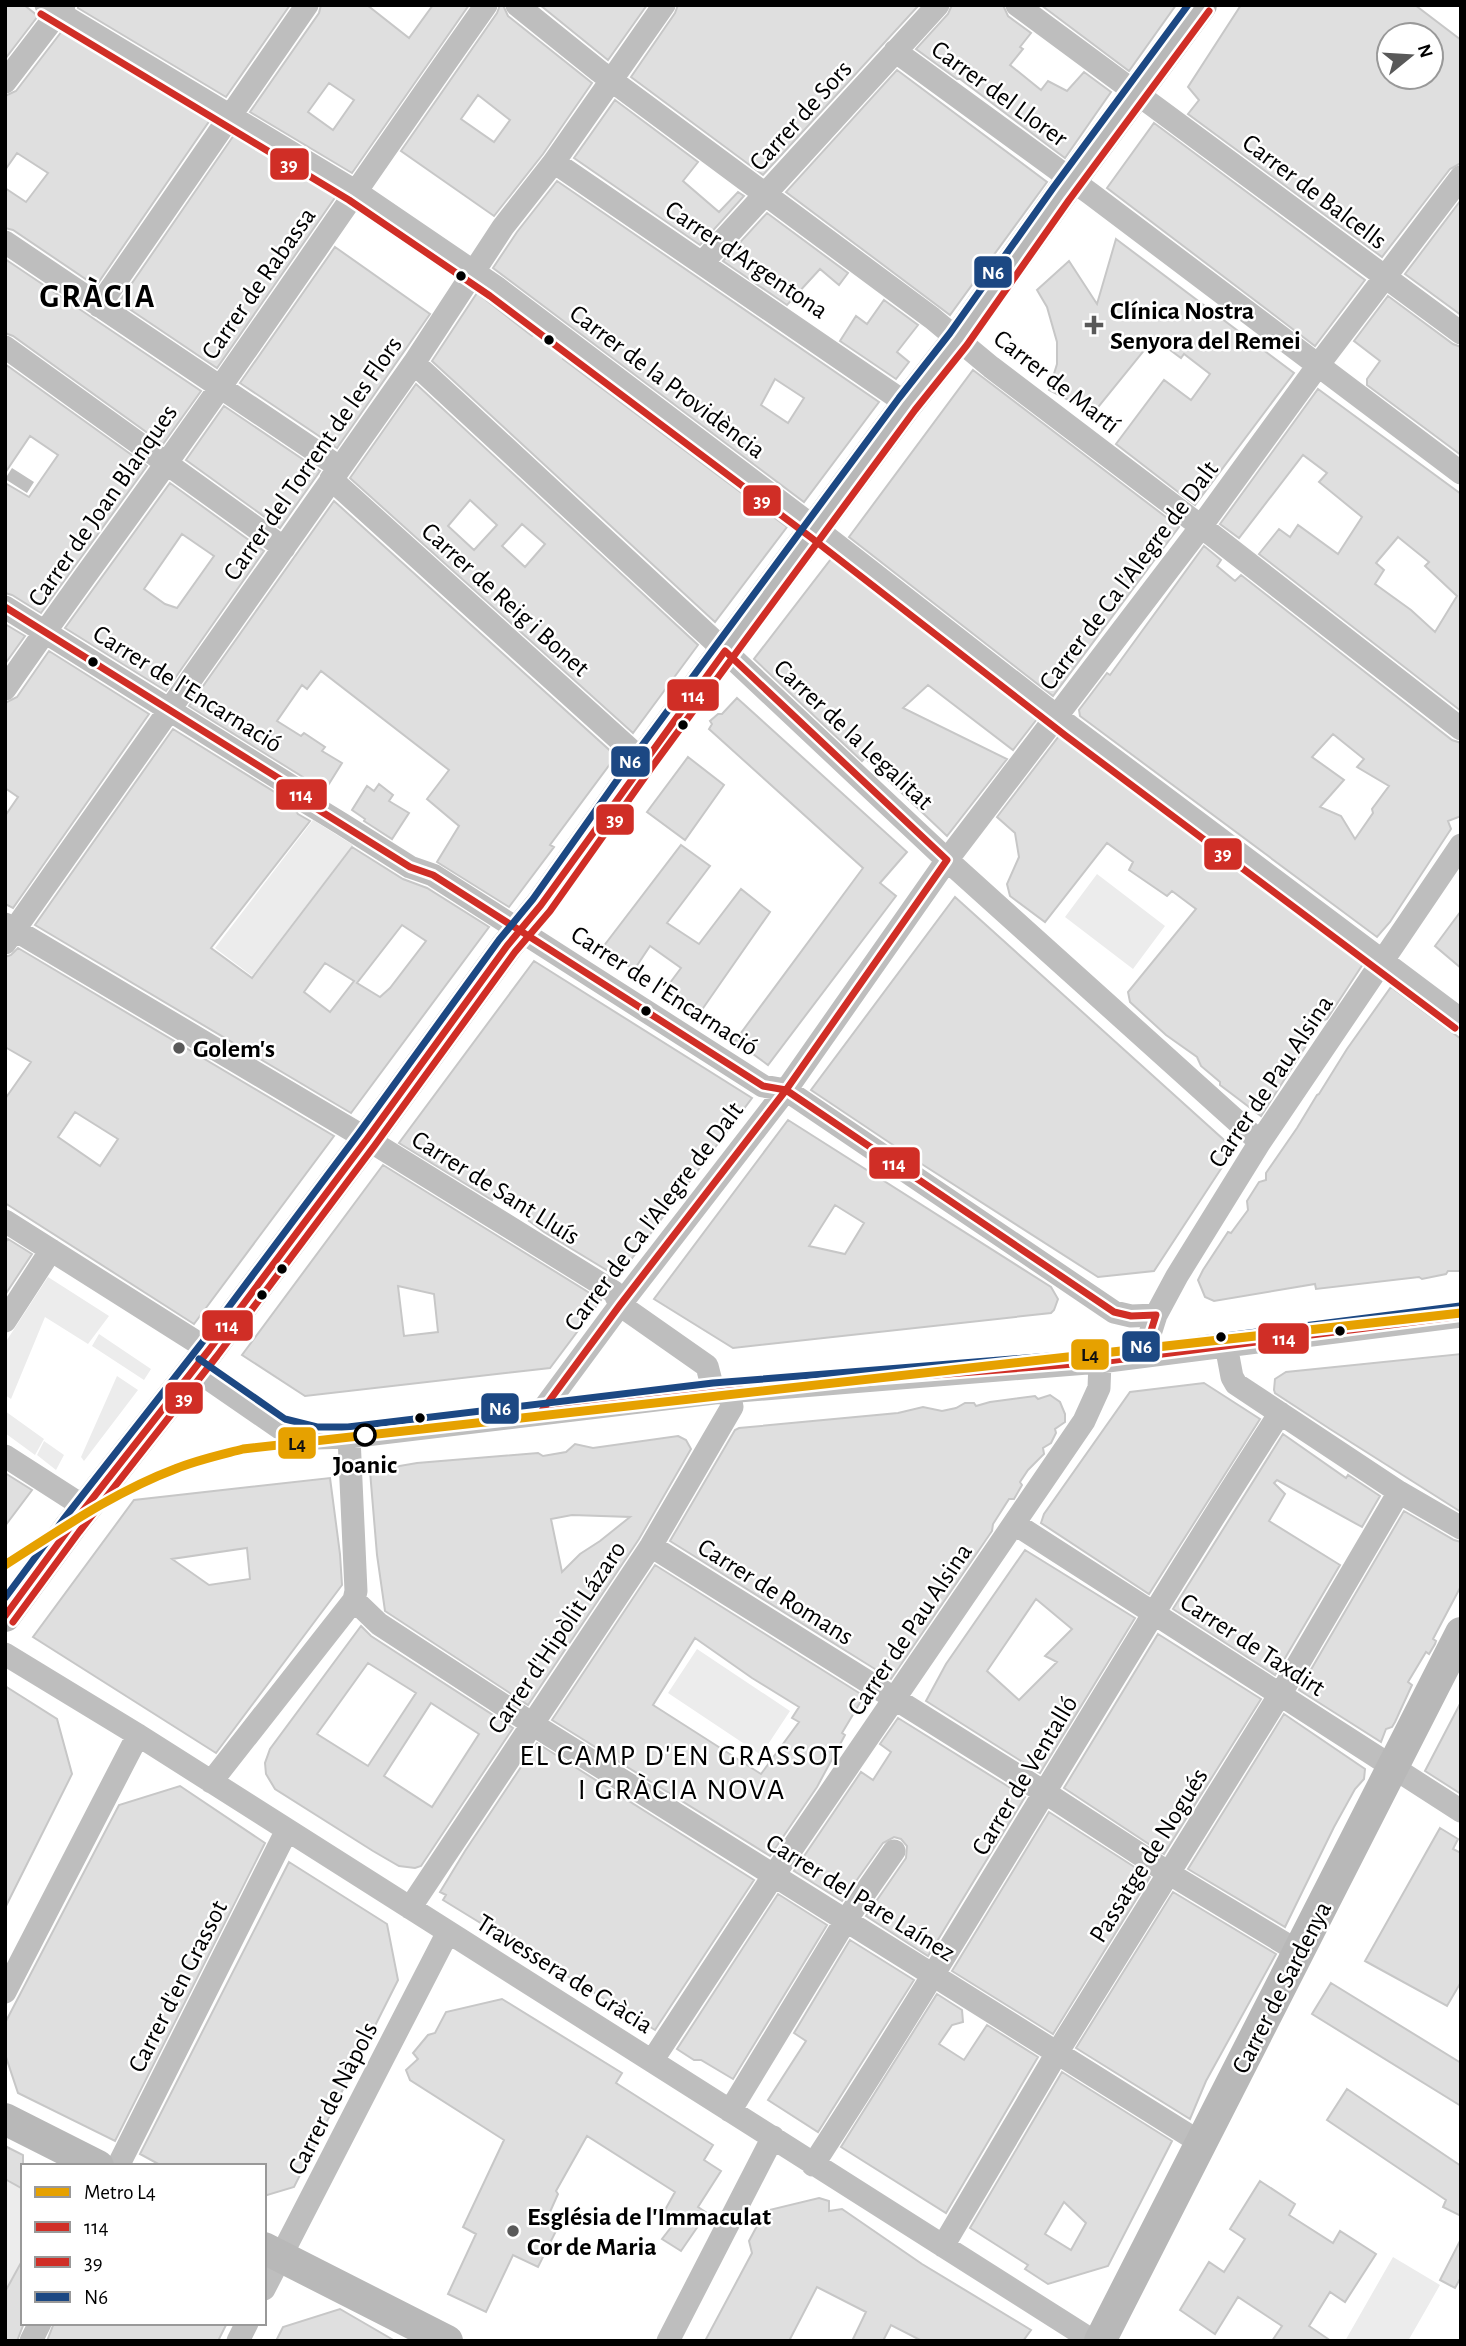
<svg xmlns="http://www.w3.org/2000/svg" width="1466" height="2346" font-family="'Alegreya Sans',sans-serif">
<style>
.green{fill:#ececec}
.water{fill:#bfbfbf}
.building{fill:#dfdfdf;stroke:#c7c7c7;stroke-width:2;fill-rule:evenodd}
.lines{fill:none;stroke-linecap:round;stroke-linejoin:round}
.street{stroke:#bebebe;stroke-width:23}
.secondary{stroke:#b8b8b8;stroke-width:32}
.bus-1-casing{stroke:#fff;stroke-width:12}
.bus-2-casing{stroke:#fff;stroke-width:12}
.bus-3-casing{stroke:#fff;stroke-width:12}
.bus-1{stroke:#d02e26;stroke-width:7}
.bus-2{stroke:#d02e26;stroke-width:7}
.bus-3{stroke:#1c4883;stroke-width:7}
.metro-1-casing{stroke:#fff;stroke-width:14}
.metro-1{stroke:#e6a100;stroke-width:9}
.bus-dot{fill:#000;stroke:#fff;stroke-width:2.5}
.poi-dot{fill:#595959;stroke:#fff;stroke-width:2.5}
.stop-dot{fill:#fff;stroke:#000;stroke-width:3.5}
.labels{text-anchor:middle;stroke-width:5;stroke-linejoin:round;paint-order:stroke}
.street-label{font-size:26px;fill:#000;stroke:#fff}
.poi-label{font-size:26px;font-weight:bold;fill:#000;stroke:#fff;text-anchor:start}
.stop-label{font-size:26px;font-weight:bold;fill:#000;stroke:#fff}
.quarter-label{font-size:30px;letter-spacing:2px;fill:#000;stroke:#fff}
.district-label{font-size:33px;font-weight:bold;letter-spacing:2px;fill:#000;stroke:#fff}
.line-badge{stroke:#fff;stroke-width:2.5}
.badge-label{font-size:19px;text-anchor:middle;font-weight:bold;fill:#fff}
.pale-badge-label{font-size:19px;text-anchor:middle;font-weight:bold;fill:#111}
</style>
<rect width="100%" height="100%" fill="#fff"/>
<path class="green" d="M313,820L353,845L252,976L215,948Z
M1097,874L1165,926L1133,969L1065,917Z
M48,1277L109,1316L88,1344L45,1317L11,1399L5,1395V1343Z
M99,1334L151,1369L144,1380L92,1346Z
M117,1376L138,1390L84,1461L81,1457Z
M5,1411L44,1439L35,1455L5,1433Z
M44,1441L64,1455L56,1470L37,1455Z
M697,1649L790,1711L761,1755L668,1693Z
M5,2179L23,2189V2259L5,2292Z
M1393,2257L1440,2285L1408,2341H1345Z"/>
<path class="water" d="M12,468L34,482L27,493L5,479Z"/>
<path class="building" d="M5,5H24L38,16L5,59Z
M78,5H290L226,97L78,8Z
M321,5H367L409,38L433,5H469L352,173L250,112L319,13ZM329,83L354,100L333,130L308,112Z
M500,5H503L508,16L592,83L543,154L494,216L401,151L497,13ZM478,95L510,120L494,142L461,119Z
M540,5H647L608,60Z
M678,5H919L763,175L631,77L675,13Z
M952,5H1003L1008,16L1031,33L1020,47L1023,49L1010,65L1041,90L1048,81L1067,91L1084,72L1111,92L1065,158L960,79H957L916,49L948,14Z
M1041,5H1176L1129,71Z
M1241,5H1415L1461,40V163L1450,169L1382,257L1188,114L1199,100L1188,87ZM1389,35H1431V77H1389Z
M62,31L210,120L96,286L13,230L5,228V188L26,202L48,173L17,153L5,170V96L16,91Z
M897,70L1047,182L950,315L786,192Z
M615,100L698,162L683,181L719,212L738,192L744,196L700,245L574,158Z
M1154,123L1365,280L1315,346L1107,188Z
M234,135L336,196L217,368L119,302Z
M557,181L879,402L804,502L493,268L517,232ZM775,379L804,398L788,423L761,405Z
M1461,200V315L1405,274Z
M767,213L848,273L839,285L820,269L787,305L723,261Z
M1116,239L1294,373L1195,505L1116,444L1164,380L1191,400L1210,374L1184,354L1181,358L1154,338L1095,411L1088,410L1049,390L1057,364V342L1047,307L1037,290L1069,261L1097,304Z
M335,247L430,314L337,448L240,383Z
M5,259L201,391L163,444L13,336L5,333Z
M477,293L532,336L534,334L565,356L563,359L787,527L715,622L432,361Z
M1388,296L1453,344L1461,347V455L1367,385V379L1380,361L1354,341Z
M884,300L918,325L897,352L909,362L896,379L840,341L856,316L867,324Z
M5,364L147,466L41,613L12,595L5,593V483L29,497L58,455L30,436L5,473Z
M973,370L1179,527L1053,696L849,537Z
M416,384L698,645L633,733L350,478ZM470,500L497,525L474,550L448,526ZM522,524L545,544L525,567L502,546Z
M1318,389L1461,494V711L1259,554L1279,529L1290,537L1298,525L1338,554L1362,517L1319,482L1327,473L1303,455L1239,538L1220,524ZM1398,537L1429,562L1425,566L1457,596L1435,632L1411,610L1375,584L1384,570L1376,563Z
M224,406L320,471L280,528L186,460Z
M170,483L264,551L166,691L65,628ZM182,534L214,556L177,608L165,604L144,589Z
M334,501L616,756L550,845L554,847L509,907L437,862L459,826L427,799L449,770L321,671L307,689L302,685L277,721L301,736L304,733L325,747L322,751L342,763L322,795L316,792L306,779L189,706Z
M1204,546L1221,560L1217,566L1235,581L1241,575L1452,740L1461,743V816L1448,821L1451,829L1390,922L1377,937L1080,716L1079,710L1107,673L1110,675ZM1333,734L1364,759L1357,767L1389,786L1372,809L1373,813L1355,839L1341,816L1320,807L1344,780L1312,757Z
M831,559L1037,719L1013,750L928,685L903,708L1007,759L947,836L865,758L862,761L754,659Z
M5,624L25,636L5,664Z
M49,651L149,714L13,908L5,904V816L18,797L5,788V703L17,697Z
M737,698L907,852L880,883L896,896L768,1065L735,1041L863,868L709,729L712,724L710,721L718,714H722Z
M173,729L289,801L298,814L310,821L211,948L252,978L352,847L403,879L427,888L489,927L351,1113L35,925ZM402,925L426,941L390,988L380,997L357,983ZM325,963L354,981L330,1012L304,992Z
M1059,736L1363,964L1327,1019L1322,1021L1261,1116L1220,1085V1082L1201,1066L1197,1057L1166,1035L1130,1002L1128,992L1196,909L1172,891L1167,896L1129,870L1133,862L1107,843L1045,922L1010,896L1007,884L1019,857L1015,833L997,817Z
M688,757L724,785L685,840L647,812Z
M379,784L393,795L389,801L409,813L392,839L364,821L365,819L352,810L367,786L374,791Z
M681,845L710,866L667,923L699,944L741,889L770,912L699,1014L664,991L681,968L650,946L634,970L603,947Z
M955,897L1234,1149L1154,1271L1098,1277L917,1161L811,1090Z
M1461,911V968L1435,946Z
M18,948L334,1136L194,1324L5,1203V1099L31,1062L5,1047V957L11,955ZM75,1112L118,1139L100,1166L58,1137Z
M534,961L752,1098L618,1277L544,1232L529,1221L531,1219L494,1196L492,1200L399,1143Z
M1391,987L1461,1039V1271H1448L1446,1274L1422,1279L1419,1277L1316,1289L1315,1284L1214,1301L1205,1297L1198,1280L1203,1270L1228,1232L1231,1233L1248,1210L1247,1201L1259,1182L1266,1180V1173L1297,1128L1317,1095L1319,1094L1347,1049Z
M788,1120L1051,1287L1058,1299L1054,1310L1051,1313L733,1348L654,1299ZM835,1205L864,1223L845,1254L809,1246Z
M383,1165L601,1300L550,1368L305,1396L242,1355ZM398,1286L434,1294L438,1332L404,1336Z
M8,1239L32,1254L5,1295V1243Z
M1461,1354V1512L1330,1429L1275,1393L1274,1390L1275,1379L1286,1372Z
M1204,1383L1260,1419L1149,1594L1041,1523L1044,1514L1130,1392Z
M1050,1395L1060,1402L1065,1414V1422L1055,1429L1056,1433L1051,1443L1043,1448L1044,1454L1028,1470L1020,1482L1022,1485L1014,1499H1009L993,1524L992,1531L891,1679L670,1541L735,1430L739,1428L898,1413L923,1407L942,1411L956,1408L965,1403H974L976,1406L990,1402L1035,1396L1038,1399Z
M1283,1434L1346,1478L1348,1475L1380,1496L1362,1527L1277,1480L1274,1483L1285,1494L1269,1521L1340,1565L1275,1675L1173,1609Z
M678,1436L686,1440L691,1449L639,1539L528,1705L385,1611L377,1555L370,1471L417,1463L538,1453L543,1456L566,1452L575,1444L593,1448ZM572,1515L630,1517L600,1541L580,1554L562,1572L551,1519Z
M5,1473L32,1490L5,1526Z
M330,1478L340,1554L342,1585L216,1753L33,1637L134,1500ZM247,1548L250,1579L209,1585L172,1559Z
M1404,1511L1454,1540L1461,1542V1586L1433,1639L1436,1641L1435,1644L1429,1654L1426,1652L1408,1682L1412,1685L1395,1722L1392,1727L1386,1729L1381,1742L1299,1690Z
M1025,1550L1135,1618L1040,1773L926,1701L946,1664ZM1036,1599L1072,1629L1045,1656L1057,1662L1019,1700L987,1671Z
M655,1565L864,1696L842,1733L845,1735L817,1787L770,1856L552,1720ZM695,1638L752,1678L799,1707L792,1718L799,1722L761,1774L653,1705Z
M361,1626L371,1636L513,1728L421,1866L415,1868L399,1866L373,1851L275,1789L266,1774L265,1763L270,1749ZM368,1663L416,1693L368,1766L317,1734ZM431,1703L479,1734L432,1807L384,1776Z
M1158,1634L1261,1699L1164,1854L1064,1788Z
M5,1686L57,1719L72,1774L5,1908Z
M1461,1702V1794L1425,1771Z
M1284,1714L1365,1769L1364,1779L1355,1789L1334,1827L1285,1927L1188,1869Z
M898,1718L1025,1797L928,1956L866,1916L906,1858L907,1846L901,1839L894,1837L883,1843L842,1901L794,1871L861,1772L873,1780L891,1752L880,1744Z
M537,1743L754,1880L655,2030L443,1900L446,1895L440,1892L465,1851Z
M180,1786L265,1843L115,2141L18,2093L5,2054V2023L119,1805Z
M1049,1812L1150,1877L1053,2034L952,1971Z
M1440,1828L1458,1839L1453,1849L1461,1853V1982L1447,2006L1365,1961Z
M289,1862L387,1924L398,1980L294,2187L264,2196V2166H162L140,2154Z
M1173,1892L1276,1954L1206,2081L1190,2119L1076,2048Z
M778,1894L827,1925L733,2079L701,2060H694L677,2049Z
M850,1940L914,1980L818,2132L768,2100L806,2041L794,2033Z
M1331,1983L1461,2063V2106L1312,2014Z
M937,1994L962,2010L963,2022L952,2025L939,2044L964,2060L987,2025L1038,2057L946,2213L841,2147Z
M502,1999L622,2073L616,2083L713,2145L704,2160L721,2171L698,2207L707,2213L681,2251L662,2239L672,2226L660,2219L675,2192L587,2136L556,2191L558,2194L545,2223L557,2229L538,2267L513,2255L486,2312L448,2294L476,2234L463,2227L504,2140L410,2080L406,2070L418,2059L413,2053L428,2035L435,2033L446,2012Z
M1062,2072L1172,2141L1108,2266L1048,2284L1025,2269L1028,2265L970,2228ZM1064,2202L1086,2223L1071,2250L1045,2234Z
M1347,2089L1461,2166V2216L1443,2207L1446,2200L1327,2120Z
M5,2146L23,2155V2189L5,2179Z
M1260,2181L1295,2204L1289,2215L1333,2243L1340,2231L1376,2254L1345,2302L1330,2292L1309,2326L1331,2341H1272L1282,2326L1238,2297L1215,2334L1180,2310L1209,2262L1224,2272L1245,2239L1230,2229Z
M819,2198L829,2201V2211L842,2209L922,2264L1031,2330L1023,2341H922L891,2325L883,2341H852L866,2312L817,2287L789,2341H705L752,2253L749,2241L765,2211Z
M1461,2239V2277L1455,2288L1440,2280Z
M23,2259L24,2323L17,2341H5V2292Z
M340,2309L395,2341H276L283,2327Z
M54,2323H227L218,2341H47Z"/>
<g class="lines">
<path class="street" d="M46,5L355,191L496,287L815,528L1072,728L1461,1020
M517,5L599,71L932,318L991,367L1207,531L1461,729
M1017,5L1461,333
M895,51L1091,194L1461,473
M5,82L64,5
M554,162L907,404
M5,242L339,467
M703,262L938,5
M99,306L307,5
M5,347L284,548
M414,363L711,638L947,860L1260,1142
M331,479L643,761
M5,607L299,791L306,802L342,824L410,867L433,875L763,1086L786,1090L1114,1312L1131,1316L1156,1315
M5,689C58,612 114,537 168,461C276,310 379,156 486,5
M5,924L367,1139L614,1292L620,1305L707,1366L714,1393
M5,943L414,363L503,227L554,162L664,5
M5,1221L209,1350
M5,1321L51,1250
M1226,1345L1232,1377L1236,1384L1399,1492L1461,1528
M1143,1356L1156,1315L1177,1276L1260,1142L1461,845
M193,1368L280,1428L297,1434L316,1438L349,1437L714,1393L1100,1362L1461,1316
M541,1412L620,1305L786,1090L947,860L1194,536L1322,360L1461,177
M5,1456L86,1508
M1015,1524L1461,1811
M651,1546L1055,1799L1170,1874L1299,1952
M354,1600L379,1624L537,1727L1201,2143
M5,1654L138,1735L1093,2341
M211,1782L354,1600L356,1591L349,1437
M410,1908L651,1546L732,1407L729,1391
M5,1992L138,1735
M652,2061L774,1875L1084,1421L1099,1388L1100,1362
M730,2111L846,1920L894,1851
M813,2165C974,1917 1120,1660 1280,1413
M118,2166L287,1830
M943,2246L1057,2053L1287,1683L1399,1492
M264,2289L448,1932
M31,2341L40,2323
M238,2341L247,2323
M668,2341L773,2137"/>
<path class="secondary" d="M5,1616L71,1526L209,1350L367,1139L507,946L541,905L643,761L907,404L958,339L1061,194L1201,5
M5,2119L98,2166
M264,2248L447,2341
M1100,2341L1461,1633"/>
<g class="bus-1-casing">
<path id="bus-1" d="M5,607L299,791L306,802L410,867L433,875L763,1086L786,1090L1114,1312L1131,1316L1156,1315L1143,1356
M541,1412L729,1391L1100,1362L1461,1316
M5,1616L71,1526L209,1350L367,1139L507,946L541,905L725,651L947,860L786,1090L620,1305L541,1412"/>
</g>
<g class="bus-2-casing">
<path id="bus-2" d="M41,14L349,200L490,296L809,536L1066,736L1455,1028
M13,1622L79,1532L217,1356L375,1145L515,952L550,911L652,767L915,410L967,345L1069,200L1209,11"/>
</g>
<g class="bus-3-casing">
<path id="bus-3" d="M199,1359L285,1419L317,1427H348L713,1383L1099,1352L1460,1306
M5,1598L63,1520L201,1344L359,1133L499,940L533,899L635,755L899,398L950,333L1053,188L1188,5"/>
</g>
<use href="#bus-1" class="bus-1"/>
<use href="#bus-2" class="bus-2"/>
<use href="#bus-3" class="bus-3"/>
<g class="metro-1-casing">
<path id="metro-1" d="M5,1565C60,1530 114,1492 175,1469C197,1460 220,1455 243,1449L1461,1313"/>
</g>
<use href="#metro-1" class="metro-1"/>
</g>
<g class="bus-dot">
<circle cx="461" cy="276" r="6"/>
<circle cx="549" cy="340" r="6"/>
<circle cx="93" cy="662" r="6"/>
<circle cx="683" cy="725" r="6"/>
<circle cx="646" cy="1011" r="6"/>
<circle cx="282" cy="1269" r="6"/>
<circle cx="262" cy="1295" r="6"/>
<circle cx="1340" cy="1331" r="6"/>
<circle cx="1221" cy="1337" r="6"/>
<circle cx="420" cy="1418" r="6"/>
</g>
<g class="poi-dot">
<path d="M1090.5 314.5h7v7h7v7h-7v7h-7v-7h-7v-7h7z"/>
<circle cx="179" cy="1048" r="7"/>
<circle cx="513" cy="2231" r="7"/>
</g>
<circle class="stop-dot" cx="365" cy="1435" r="10"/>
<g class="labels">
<g class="street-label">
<text transform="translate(1000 93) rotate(36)" y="9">Carrer del Llorer</text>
<text transform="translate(800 115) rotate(-48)" y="9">Carrer de Sors</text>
<text transform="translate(1315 191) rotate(37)" y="9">Carrer de Balcells</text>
<text transform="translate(747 259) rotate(34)" y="9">Carrer d'Argentona</text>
<text transform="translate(258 283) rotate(-55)" y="9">Carrer de Rabassa</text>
<text transform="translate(668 381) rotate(37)" y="9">Carrer de la Providència</text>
<text transform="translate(1057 381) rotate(38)" y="9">Carrer de Martí</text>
<text transform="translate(312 458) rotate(-55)" y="9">Carrer del Torrent de les Flors</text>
<text transform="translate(102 505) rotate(-55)" y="9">Carrer de Joan Blanques</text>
<text transform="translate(1128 575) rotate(-53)" y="9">Carrer de Ca l'Alegre de Dalt</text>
<text transform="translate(506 599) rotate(42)" y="9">Carrer de Reig i Bonet</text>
<text transform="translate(188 688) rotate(32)" y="9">Carrer de l'Encarnació</text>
<text transform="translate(854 734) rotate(43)" y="9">Carrer de la Legalitat</text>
<text transform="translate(665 990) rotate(33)" y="9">Carrer de l'Encarnació</text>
<text transform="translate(1270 1081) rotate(-56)" y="9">Carrer de Pau Alsina</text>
<text transform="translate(496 1187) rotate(32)" y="9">Carrer de Sant Lluís</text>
<text transform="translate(653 1216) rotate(-53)" y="9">Carrer de Ca l'Alegre de Dalt</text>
<text transform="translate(776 1591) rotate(32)" y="9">Carrer de Romans</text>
<text transform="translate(909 1629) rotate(-56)" y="9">Carrer de Pau Alsina</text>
<text transform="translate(556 1637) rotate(-56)" y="9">Carrer d'Hipòlit Lázaro</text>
<text transform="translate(1253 1644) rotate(33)" y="9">Carrer de Taxdirt</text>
<text transform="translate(1024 1775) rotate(-59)" y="9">Carrer de Ventalló</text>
<text transform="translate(1148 1855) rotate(-58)" y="9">Passatge de Nogués</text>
<text transform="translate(861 1897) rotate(32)" y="9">Carrer del Pare Laínez</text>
<text transform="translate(565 1973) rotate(32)" y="9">Travessera de Gràcia</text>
<text transform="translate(177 1986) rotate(-63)" y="9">Carrer d'en Grassot</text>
<text transform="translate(1281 1987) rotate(-63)" y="9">Carrer de Sardenya</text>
<text transform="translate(332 2098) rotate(-63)" y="9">Carrer de Nàpols</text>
</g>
<g class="poi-label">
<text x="1110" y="319">Clínica Nostra<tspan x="1110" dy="30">Senyora del Remei</tspan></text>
<text x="193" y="1057">Golem's</text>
<text x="527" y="2225">Església de l'Immaculat<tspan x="527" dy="30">Cor de Maria</tspan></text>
</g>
<g class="stop-label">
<text x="365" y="1473">Joanic</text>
</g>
<g class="quarter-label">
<text x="682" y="1765">EL CAMP D'EN GRASSOT<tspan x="682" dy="34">I GRÀCIA NOVA</tspan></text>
</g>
<g class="district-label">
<text x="98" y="307">GRÀCIA</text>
</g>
</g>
<g class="line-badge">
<rect x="269" y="147" width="41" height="34" rx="7" fill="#d02e26"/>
<rect x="973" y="255" width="40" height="34" rx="7" fill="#1c4883"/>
<rect x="742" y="484" width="40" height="33" rx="7" fill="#d02e26"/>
<rect x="666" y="678" width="54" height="34" rx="7" fill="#d02e26"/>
<rect x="610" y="745" width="41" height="33" rx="7" fill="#1c4883"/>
<rect x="275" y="778" width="53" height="33" rx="7" fill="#d02e26"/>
<rect x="595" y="803" width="40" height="33" rx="7" fill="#d02e26"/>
<rect x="1203" y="837" width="40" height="34" rx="7" fill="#d02e26"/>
<rect x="868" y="1146" width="53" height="34" rx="7" fill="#d02e26"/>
<rect x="201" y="1309" width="53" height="33" rx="7" fill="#d02e26"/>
<rect x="1257" y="1322" width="53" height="33" rx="7" fill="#d02e26"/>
<rect x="1121" y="1330" width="40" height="33" rx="7" fill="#1c4883"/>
<rect x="1070" y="1338" width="40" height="33" rx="7" fill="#e6a100"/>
<rect x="164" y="1381" width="40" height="34" rx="7" fill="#d02e26"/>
<rect x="480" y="1392" width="40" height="33" rx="7" fill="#1c4883"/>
<rect x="277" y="1426" width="40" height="34" rx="7" fill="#e6a100"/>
</g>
<g class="badge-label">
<text x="289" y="171">39</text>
<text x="993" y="279">N6</text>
<text x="762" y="507">39</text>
<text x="693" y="702">114</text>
<text x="630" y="768">N6</text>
<text x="301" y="801">114</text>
<text x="615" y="826">39</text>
<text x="1223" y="860">39</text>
<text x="894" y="1170">114</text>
<text x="227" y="1332">114</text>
<text x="1284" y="1345">114</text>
<text x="1141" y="1353">N6</text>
<text x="184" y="1405">39</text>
<text x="500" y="1415">N6</text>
</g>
<g class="pale-badge-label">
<text x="1090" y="1361">L4</text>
<text x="297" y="1450">L4</text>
</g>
<rect width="1466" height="2346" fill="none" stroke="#000000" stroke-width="14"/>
<rect x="21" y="2164" width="245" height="161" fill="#ffffff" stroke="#999999" stroke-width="2"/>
<rect x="35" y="2187" width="35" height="10" fill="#e6a100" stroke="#999999" stroke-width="2"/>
<text x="84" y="2199" font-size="21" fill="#000000">Metro L4</text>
<rect x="35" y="2222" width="35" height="10" fill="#d02e26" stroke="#999999" stroke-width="2"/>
<text x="84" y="2234" font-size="21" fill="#000000">114</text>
<rect x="35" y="2257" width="35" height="10" fill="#d02e26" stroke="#999999" stroke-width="2"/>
<text x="84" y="2269" font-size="21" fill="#000000">39</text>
<rect x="35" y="2292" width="35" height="10" fill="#1c4883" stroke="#999999" stroke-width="2"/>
<text x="84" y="2304" font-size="21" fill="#000000">N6</text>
<g transform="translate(1410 56) rotate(72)"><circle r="33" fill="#ffffff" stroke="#999999" stroke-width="2"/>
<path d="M0-5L12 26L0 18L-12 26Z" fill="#595959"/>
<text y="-10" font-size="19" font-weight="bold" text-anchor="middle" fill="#000000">N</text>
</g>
</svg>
